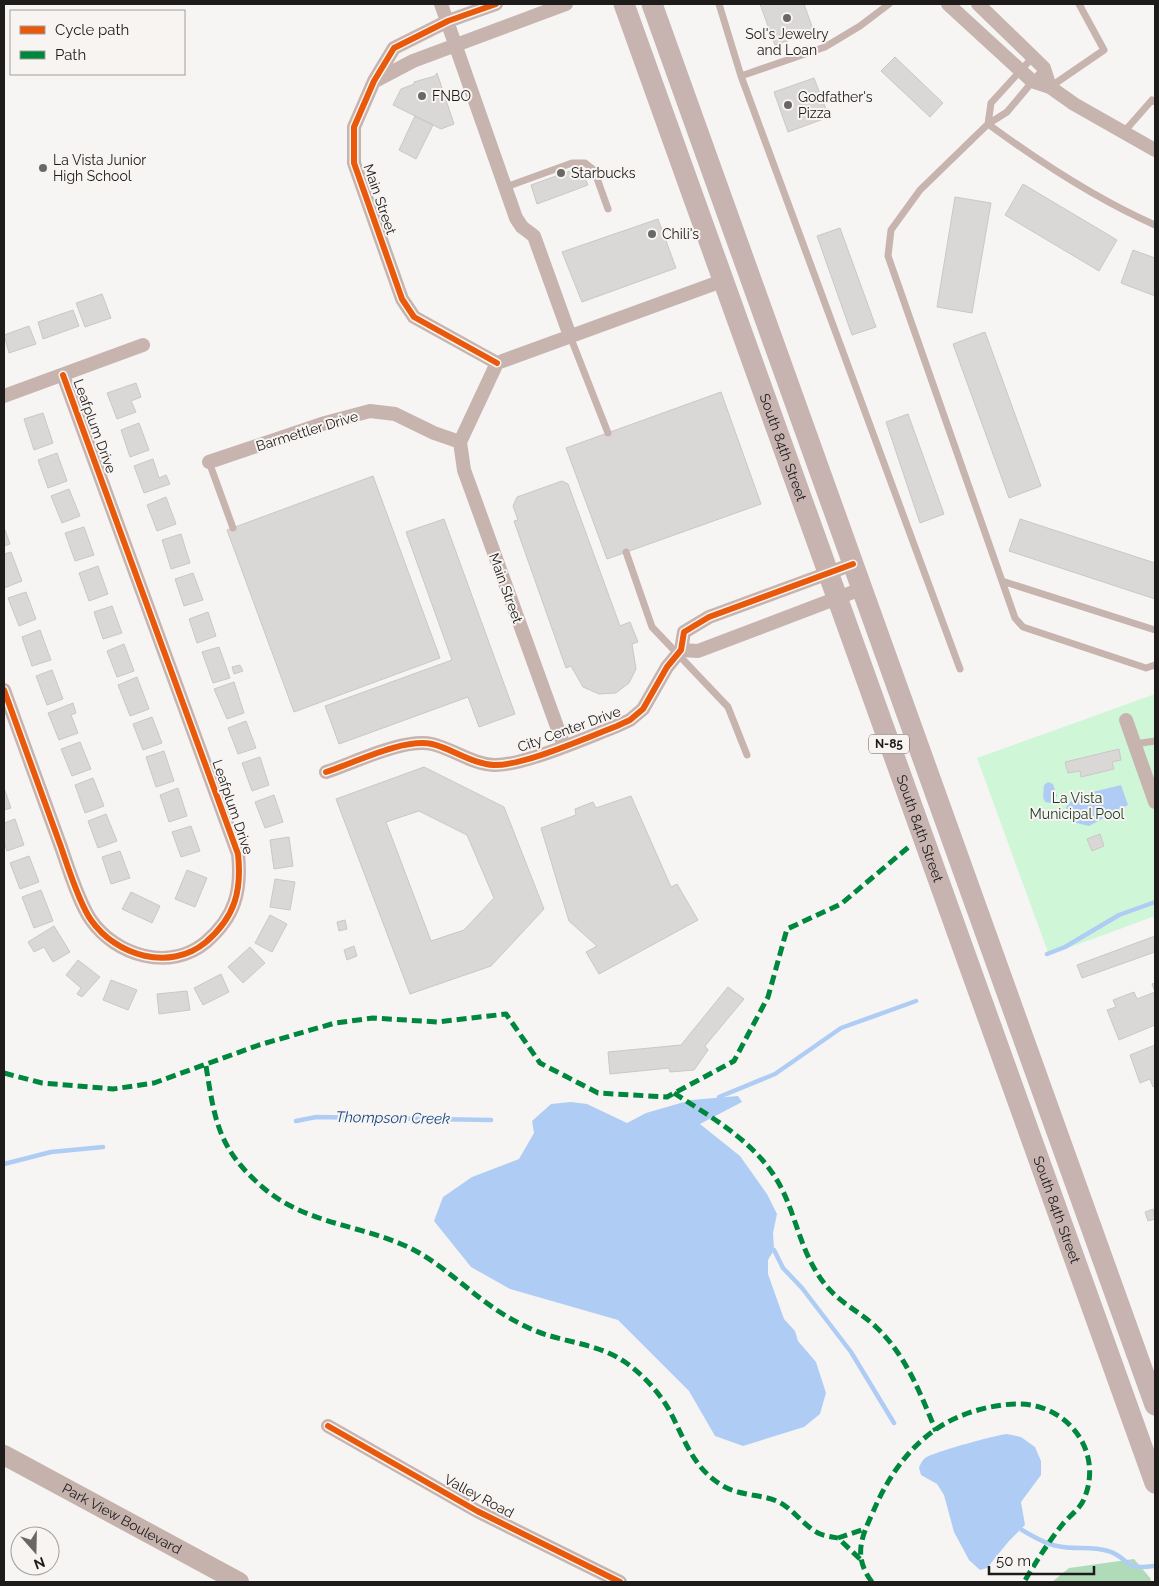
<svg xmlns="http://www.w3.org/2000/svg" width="1159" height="1586" font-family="Raleway,sans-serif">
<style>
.green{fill:#d0f6d8}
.forest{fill:#b0dbb9}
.water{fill:#afcdf4}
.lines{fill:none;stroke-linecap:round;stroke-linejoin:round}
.stream{stroke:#afcdf4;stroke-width:4.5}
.building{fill:#dad8d6;stroke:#c9c8c6;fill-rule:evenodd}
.lane{stroke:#c7b4af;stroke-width:7}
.street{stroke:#c7b4af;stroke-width:14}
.secondary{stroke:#c5b2ad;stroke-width:20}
.primary{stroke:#c7b4b0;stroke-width:21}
.quiet{stroke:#00873e;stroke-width:5;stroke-dasharray:10 5;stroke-linecap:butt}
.cycleway-casing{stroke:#f8f4f2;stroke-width:9}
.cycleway{stroke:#e8590c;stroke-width:6}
.poi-dot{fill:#696867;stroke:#f8f4f2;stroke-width:2}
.labels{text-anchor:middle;stroke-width:4;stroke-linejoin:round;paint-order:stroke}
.shield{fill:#f8f4f2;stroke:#5f5d5c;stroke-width:1}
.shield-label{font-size:12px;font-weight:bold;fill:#1d1c1b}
.poi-label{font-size:14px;fill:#1d1c1b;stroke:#f8f4f2;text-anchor:start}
.street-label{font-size:14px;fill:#1d1c1b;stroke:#f8f4f2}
.park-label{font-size:14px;fill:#183a22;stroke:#f8f4f2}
.water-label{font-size:15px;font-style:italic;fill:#124886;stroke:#f8f4f2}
</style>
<rect width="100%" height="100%" fill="#f7f5f3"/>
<path class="green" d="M1155,694V916L1049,955L977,758Z"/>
<path class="forest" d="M1134,1559L1151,1579L1150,1582H1052L1069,1568Z"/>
<path class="water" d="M1048,782L1053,784L1057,796L1051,803L1045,802L1043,797L1044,785Z
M1121,785L1128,805L1089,826L1072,822L1066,807L1076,796Z
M738,1096L742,1102L700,1124L740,1156L767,1194L777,1214L773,1233L774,1250L768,1260V1274L784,1319L795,1331L798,1341L816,1362L826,1393L820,1414L804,1427L743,1446L715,1436L689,1391L618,1320L510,1289L471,1267L434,1221L443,1197L472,1177L519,1159L534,1133L532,1121L551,1104L571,1102L587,1104L627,1123L646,1113L691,1100Z
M1007,1434L1021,1437L1035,1447L1041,1461V1475L1021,1502L1025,1525L1009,1541L987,1568L980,1570L969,1560L954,1532L944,1495L937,1484L921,1475L919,1468C920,1464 922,1461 925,1458C934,1452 996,1435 1007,1434Z"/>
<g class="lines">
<path class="stream" d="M1047,954L1065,947L1119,915L1155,902
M719,1097L775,1074L841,1028L916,1001
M296,1121L316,1117L491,1120
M4,1164L51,1152L103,1147
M774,1250L783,1268L802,1288L851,1352L894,1423
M1022,1530C1032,1536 1046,1544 1057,1546C1074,1550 1091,1546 1108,1551C1129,1557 1123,1571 1153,1566"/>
</g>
<path class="building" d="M760,4H804L814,32L775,45Z
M895,57L943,103L930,117L881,71Z
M437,73L454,124L441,129L393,105L401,89L414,84V82L435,76Z
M814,78L829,117L788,132L774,92Z
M415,116L433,125L416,159L399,150Z
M581,167L588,185L537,204L531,185Z
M1023,184L1117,240L1099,271L1005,215Z
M955,197L991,203L972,313L937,307Z
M658,219L676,268L582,302L562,252Z
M840,228L876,327L852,335L817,236Z
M1133,250L1155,258V296L1121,283Z
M102,294L111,318L85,327L76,303Z
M73,310L79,326L43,339L38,322Z
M29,326L36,344L9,353L4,335Z
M985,332L1041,486L1009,498L953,344Z
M136,383L141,397L131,401L136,412L117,419L107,393Z
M721,392L761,504L607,559L566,448Z
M43,413L53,443L34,450L24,419Z
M908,414L944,514L920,523L886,422Z
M139,423L149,450L130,457L121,430Z
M57,453L67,481L48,488L38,460Z
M153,459L159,478L166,475L170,484L144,493L134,466Z
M373,476L440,658L294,712L227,530Z
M562,481L568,484L620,626L630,622L638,642L632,644L636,669L629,683L616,693L599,694L583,687L571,666L566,668L514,521L518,520L513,506L517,497Z
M69,489L80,516L62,523L51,496Z
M166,497L176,524L157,531L147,505Z
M444,519L515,714L479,727L468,697L339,744L325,706L452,660L406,532Z
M1020,519L1155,563V599L1009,551Z
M4,527L10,544L4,546Z
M84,527L94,555L75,561L65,533Z
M181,534L190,563L171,569L162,540Z
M11,552L22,581L4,588V554Z
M98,566L108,594L89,601L79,573Z
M193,573L203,600L184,606L175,579Z
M26,592L36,619L19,626L8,598Z
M112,606L122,633L103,639L94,612Z
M208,612L216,636L197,643L189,619Z
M40,630L51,660L32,666L22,637Z
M124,644L134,671L117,677L107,651Z
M219,647L230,678L213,683L202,652Z
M240,665L243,671L234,674L232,667Z
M52,670L63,699L47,705L36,676Z
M137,677L149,709L130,716L118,685Z
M234,682L244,713L227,719L214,689Z
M73,703L76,713L71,715L78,733L59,740L48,713Z
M152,717L162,743L143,750L133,724Z
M246,721L256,748L238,754L228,728Z
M80,742L91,769L72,776L61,749Z
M1119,749L1121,760L1112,762L1114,769L1081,777L1080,771L1068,773L1065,762Z
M164,751L174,781L156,787L146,757Z
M260,757L269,785L252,791L242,763Z
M424,767L504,807L544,909L491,966L410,994L336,799ZM419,811L467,835L494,898L464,930L431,941L386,822Z
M93,778L104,806L85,813L75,785Z
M4,788L11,808L4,810Z
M178,788L187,816L169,822L160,795Z
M274,795L283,822L265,828L255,802Z
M631,796L671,887L677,884L698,920L599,974L586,952L597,946L569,921L541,828L576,815L575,809L593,802L596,808Z
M106,814L117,841L98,848L88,821Z
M15,819L24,845L7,851L4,843V823Z
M191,826L200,851L181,857L172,832Z
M1100,834L1104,846L1092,851L1087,839Z
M289,837L293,866L274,869L270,840Z
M120,851L130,878L111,884L102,857Z
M29,856L39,882L20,889L10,863Z
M187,870L207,878L195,907L175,899Z
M275,879L295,882L290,910L270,907Z
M41,890L53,921L34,928L22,897Z
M131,892L160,906L152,923L122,909Z
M270,915L287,924L272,952L255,943Z
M345,920L347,929L339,931L337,922Z
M54,926L70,952L53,962L44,947L34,952L28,942Z
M1155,936V952L1082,978L1077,965Z
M354,946L357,956L347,960L344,950Z
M250,947L265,963L243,983L228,967Z
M78,960L100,977L82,997L77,994L81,988L66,975Z
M221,974L229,992L203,1005L194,988Z
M111,980L137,990L128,1010L103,1000Z
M1155,983V1025L1119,1040L1107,1010L1116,1007L1113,1000L1134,992L1137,999L1155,992L1152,984Z
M728,987L744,999L705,1046L708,1050L694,1070L670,1072L669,1068L610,1074L608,1052L681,1045Z
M187,991L190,1010L159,1014L157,994Z
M1155,1045V1086L1153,1087L1150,1079L1140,1083L1130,1055Z
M1153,1209L1155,1219L1148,1221L1145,1212Z"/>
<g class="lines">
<path class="lane" d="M719,4L741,76L960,669
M1044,68L1007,112L988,124L920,190L891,230L888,256L1002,581L1155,630
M741,76L825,47L860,26L889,4
M1050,87L1104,50L1079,4
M988,124C1041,163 1096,199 1155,225
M988,124L991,103L1032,58
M1123,133L1152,100L1155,102
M506,187L572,163H585L594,170L608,209
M570,336L608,433
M209,462L233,528
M626,552L652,627L728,707L747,755
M1002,581L1015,618L1023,627L1146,668L1155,665
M1135,744L1155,741"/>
<path class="street" d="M441,4L516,218L522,227L534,236L570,336
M496,4L448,21L394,48L374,81L354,127V163L402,299L414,317L497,363
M948,4L1032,81L1050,87L1074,104L1155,150
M978,4L1044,68L1050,87
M375,81L413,61L566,4
M497,363L460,442L464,470L564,746
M497,363L722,281
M4,396L143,345
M209,462L325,423L370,411L395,414L434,433L460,442
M681,650L698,651L861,589
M4,690C23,742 42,794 61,847C68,867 79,903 91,920C116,956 170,972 206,942C235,917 242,891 238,854L63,375
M1126,720L1155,802
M326,772C354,763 403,738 432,744C453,749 472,764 494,765C523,766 588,737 617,726L630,720L643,709L667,667L681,650L684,632L709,617L853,564
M328,1426L477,1511L620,1582"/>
<path class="secondary" id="s1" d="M4,1455L239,1582"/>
<g class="primary">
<path id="s2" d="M624,4L1155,1483"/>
<path d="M652,4L1155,1405"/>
</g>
<path class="quiet" d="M206,1066C215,1123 219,1151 266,1190C305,1222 356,1225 401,1244C441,1260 471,1296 508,1317C520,1324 534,1331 547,1335C573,1343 602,1346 625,1362C642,1374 658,1391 668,1408C684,1437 692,1468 723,1486C740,1496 762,1494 779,1502C794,1510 803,1525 818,1533C824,1536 832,1537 838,1538
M4,1073L42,1083L113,1089L154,1083L259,1045L335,1023L373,1018L437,1022L506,1014L540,1063L598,1093L667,1097L734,1061L768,997L787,929L841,904L911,845
M674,1093C709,1116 749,1138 773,1174C796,1207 797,1248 824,1283C838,1302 859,1311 876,1327C906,1355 920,1393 936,1431
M860,1559L838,1538L865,1529
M872,1582C853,1557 861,1538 873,1512C888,1476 912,1442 946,1423C969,1410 1005,1401 1031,1405C1075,1413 1102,1457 1084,1499C1080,1509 1068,1517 1062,1525C1047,1544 1036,1562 1024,1582"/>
<g class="cycleway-casing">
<path id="cycleway" d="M496,4L448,21L394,48L374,81L354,127V163L402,299L414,317L497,363
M4,690C23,742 42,794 61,847C68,867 79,903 91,920C116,956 170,972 206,942C235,917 242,891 238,854L63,375
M326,772C354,763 403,738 432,744C453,749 472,764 494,765C523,766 588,737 617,726L630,720L643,709L667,667L681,650L684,632L709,617L853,564
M328,1426L477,1511L620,1582"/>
</g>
<use href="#cycleway" class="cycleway"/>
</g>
<g class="poi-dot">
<circle cx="787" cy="18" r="5"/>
<circle cx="422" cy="96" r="5"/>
<circle cx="788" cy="105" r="5"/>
<circle cx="43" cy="168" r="5"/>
<circle cx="561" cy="173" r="5"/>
<circle cx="652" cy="234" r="5"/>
</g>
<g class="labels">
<rect class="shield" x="869" y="734.5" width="40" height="19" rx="4"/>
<g class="shield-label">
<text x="889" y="748">N-85</text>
</g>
<g class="poi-label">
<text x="787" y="39" text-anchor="middle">Sol's Jewelry<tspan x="787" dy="16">and Loan</tspan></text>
<text x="432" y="101">FNBO</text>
<text x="798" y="102">Godfather's<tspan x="798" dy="16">Pizza</tspan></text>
<text x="53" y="165">La Vista Junior<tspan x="53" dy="16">High School</tspan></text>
<text x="571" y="178">Starbucks</text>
<text x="662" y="239">Chili's</text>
</g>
<g class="street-label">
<text transform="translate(380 199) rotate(71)" y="5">Main Street</text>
<text transform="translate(95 426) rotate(70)" y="5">Leafplum Drive</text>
<text transform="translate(307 431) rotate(-17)" y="5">Barmettler Drive</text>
<text dy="5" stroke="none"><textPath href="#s2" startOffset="471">South 84th Street</textPath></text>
<text transform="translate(506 588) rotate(70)" y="5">Main Street</text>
<text transform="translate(569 729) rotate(-20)" y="5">City Center Drive</text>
<text transform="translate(233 807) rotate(71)" y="5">Leafplum Drive</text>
<text dy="5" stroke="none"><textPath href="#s2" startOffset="876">South 84th Street</textPath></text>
<text dy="5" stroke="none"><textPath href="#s2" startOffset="1281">South 84th Street</textPath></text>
<text transform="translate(479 1496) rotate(28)" y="5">Valley Road</text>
<text dy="5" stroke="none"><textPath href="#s1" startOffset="134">Park View Boulevard</textPath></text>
</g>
<g class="park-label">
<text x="1077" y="803">La Vista<tspan x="1077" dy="16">Municipal Pool</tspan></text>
</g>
<g class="water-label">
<text transform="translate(393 1118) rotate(1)" y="5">Thompson Creek</text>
</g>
</g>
<rect width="1159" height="1586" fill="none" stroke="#1d1c1b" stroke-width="10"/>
<rect x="10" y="10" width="175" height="65" fill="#f8f4f2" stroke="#a09e9c"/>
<rect x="20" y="26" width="25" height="8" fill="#e8590c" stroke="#a09e9c"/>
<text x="55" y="35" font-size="15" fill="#1d1c1b">Cycle path</text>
<rect x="20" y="51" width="25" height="8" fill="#00873e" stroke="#a09e9c"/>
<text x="55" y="60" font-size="15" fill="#1d1c1b">Path</text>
<g transform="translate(35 1551) rotate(160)"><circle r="24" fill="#f8f4f2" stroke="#a09e9c"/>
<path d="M0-4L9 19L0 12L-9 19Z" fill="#696867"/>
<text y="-8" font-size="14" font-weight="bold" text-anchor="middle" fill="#1d1c1b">N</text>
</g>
<path d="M989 1566v8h105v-8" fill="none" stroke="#1d1c1b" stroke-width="2.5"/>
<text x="996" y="1566" font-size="15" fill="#1d1c1b" stroke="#f8f4f2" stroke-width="4" paint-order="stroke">50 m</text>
</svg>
